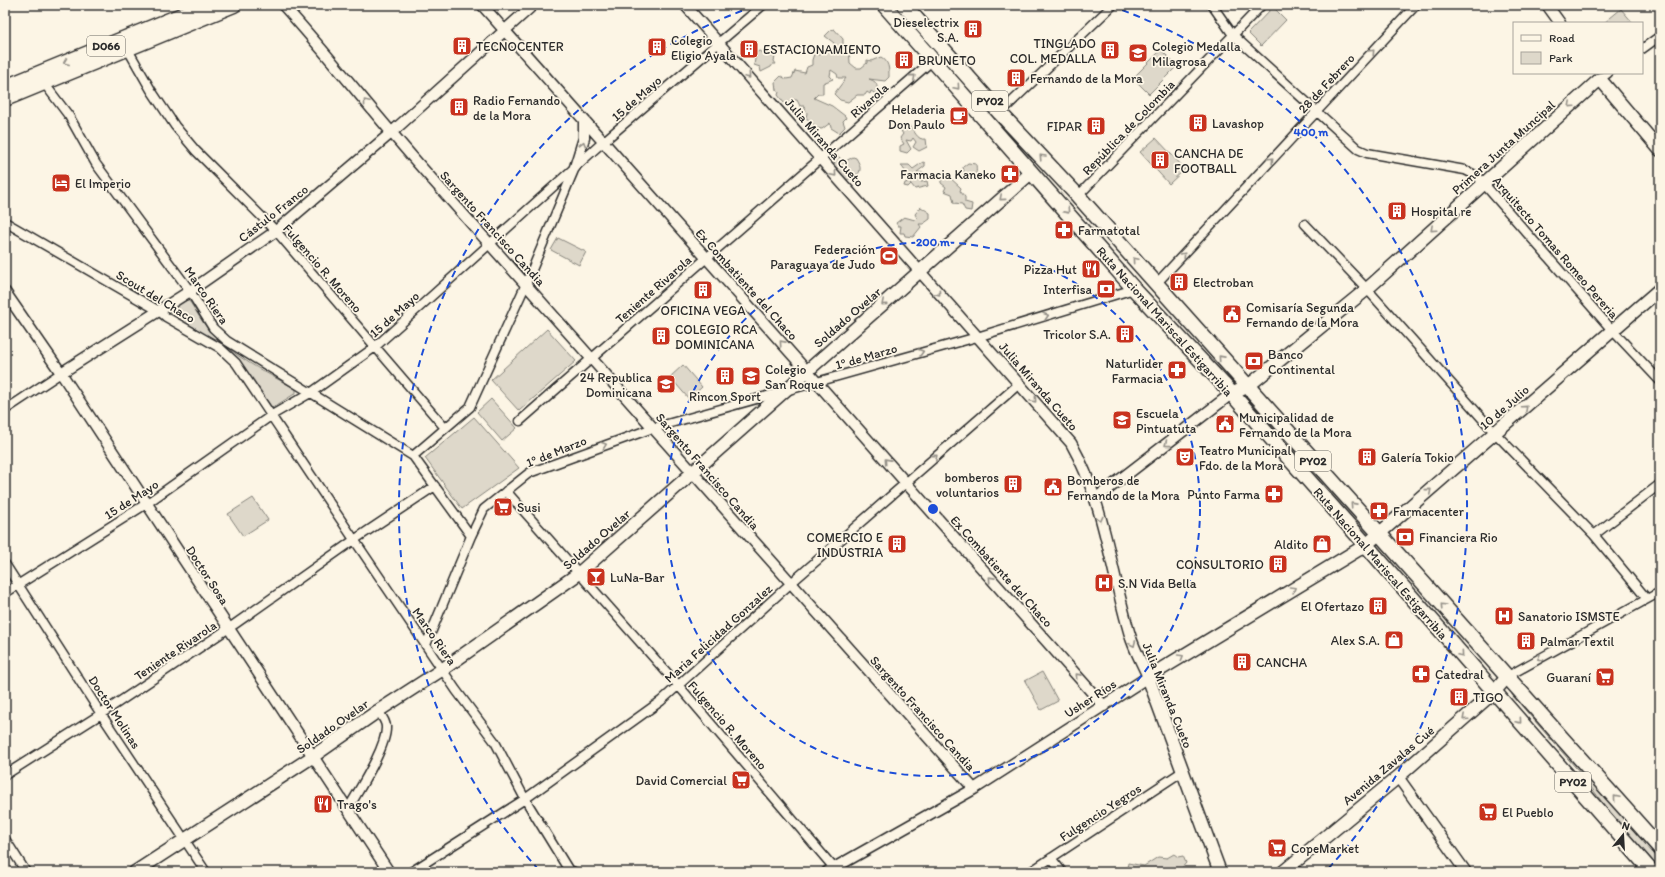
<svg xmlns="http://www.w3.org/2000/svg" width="1665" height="877" font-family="Itim,sans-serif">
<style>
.green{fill:#ded8ca;stroke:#84827a}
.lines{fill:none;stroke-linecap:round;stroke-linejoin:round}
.minor-casing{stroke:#2b2b2b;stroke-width:11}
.tertiary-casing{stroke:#2b2b2b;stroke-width:13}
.secondary-casing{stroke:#2b2b2b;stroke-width:15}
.trunk-casing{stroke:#2b2b2b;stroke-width:17}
.minor{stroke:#fcf5e5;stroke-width:8}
.tertiary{stroke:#fcf5e5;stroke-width:10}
.secondary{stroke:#fcf5e5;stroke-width:12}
.trunk{stroke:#fcf5e5;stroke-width:14}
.oneway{stroke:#949088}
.ring{fill:none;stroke:#1d4ed8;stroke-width:2;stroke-dasharray:7 5}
.labels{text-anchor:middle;stroke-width:3.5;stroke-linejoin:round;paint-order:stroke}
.shield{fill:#fcf5e5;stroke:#6a6863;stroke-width:1}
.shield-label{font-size:12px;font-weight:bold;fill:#2b2b2b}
.poi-label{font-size:13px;fill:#2b2b2b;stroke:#fcf5e5;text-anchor:start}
.street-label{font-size:13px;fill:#2b2b2b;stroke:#fcf5e5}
.centre{fill:#1d4ed8;stroke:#fcf5e5;stroke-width:2}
.ring-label{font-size:12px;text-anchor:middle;font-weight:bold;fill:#1d4ed8;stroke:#fcf5e5;stroke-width:3.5;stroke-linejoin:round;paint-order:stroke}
</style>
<rect width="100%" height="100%" fill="#fcf5e5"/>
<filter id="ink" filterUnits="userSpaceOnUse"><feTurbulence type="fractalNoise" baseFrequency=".025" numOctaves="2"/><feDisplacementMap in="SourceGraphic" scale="8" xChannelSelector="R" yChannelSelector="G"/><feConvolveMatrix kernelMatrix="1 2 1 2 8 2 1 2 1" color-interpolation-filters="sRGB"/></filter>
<g filter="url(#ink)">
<path class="green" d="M893,5H896L1019,145H1018Z
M1273,7L1286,20L1261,46L1248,33Z
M1621,9L1633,23H1604Z
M834,29L843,39V44L849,47L850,63L856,68H861L867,63V60L871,61L881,57C889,62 889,68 889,77L885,81L869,79C881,83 874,87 880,94L879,96L871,91L870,94L867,92L865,95H857L848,102L840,100L834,94L846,78H838L837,74L831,70L830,76L833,79L823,83V94H818L814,98L832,106L845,116L846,118L843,121L845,127L839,133L831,128L830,123L822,129L815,128L812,122L806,118L807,113L804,106H800L797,100H793L788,104L784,103L778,95L779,92L776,90L775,82L781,76L786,79L792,78L795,71L805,73L807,67L812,65V60L814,54L820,55L823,49H828L832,54L835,53L834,43L825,36L831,30Z
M1161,50L1177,66L1149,94L1133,78Z
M759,51L775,57L774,61L776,64H773L771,67L761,72L760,67L754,65L756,53Z
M908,125C915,129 916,141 926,139L927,147L919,151L913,147L916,142L913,138L911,141L906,140L911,149L907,153L900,151V146L904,144L900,138L903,134L901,131Z
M1156,138L1185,169L1169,184L1140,152Z
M831,153L836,154L844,162L853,157L856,158C866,174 856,176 844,181L833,166L835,164L830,158Z
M923,162L925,163V166L917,172L923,173L924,175L921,182L927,181L928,186L915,189L911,184L908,187L904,186L905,183L914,180V176L909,177L901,165H909L913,169Z
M968,163L976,164C977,173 977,178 965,179L963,167Z
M947,175L961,188L960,191L965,197V202L972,204L971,211L965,210L962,204L954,203L952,194L944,191L946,187L941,183V178Z
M921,207L930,213V219L923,224H919L921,227L913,237L905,236L904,233H900L901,226H898L896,223L904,217L915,220L917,218L915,214Z
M558,238L586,252L579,265L551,250Z
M187,300L190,302C196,311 202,322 209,330C233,357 265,372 296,389V393L272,408C260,394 252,378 241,365C219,341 199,330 171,314L170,310Z
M547,329L576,361L519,411L491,380Z
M683,365L702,387L689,399L670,377Z
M491,399L517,428L502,441L477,412Z
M474,417L519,468L462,509L425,458Z
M253,498L268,520L243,536L228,514Z
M1042,672L1058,701L1041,710L1025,681Z
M1512,692L1597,787L1604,796L1660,861V869L1607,809L1583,776L1512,695Z
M1174,854L1178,857L1183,856L1186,863L1180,870L1174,872H1128L1127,869L1128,863L1144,866L1158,857L1167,858Z"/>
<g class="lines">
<g class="minor-casing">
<path id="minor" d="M1212,5L1233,35L1358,149L1367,153L1465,170L1477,176L1612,330L1660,381
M127,48L151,90L175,126L196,151L276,231L445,428
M1642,49L1660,36
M1600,79L1608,73
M44,83L69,116L96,164L190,291L213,328L227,341L413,456L471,536
M1000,113L1113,5
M1078,196L1262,5
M5,222L159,311L166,317L220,348L236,363L351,535L456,690L495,742L525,799L568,869L574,872
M1305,224L1367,289L1496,434L1594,535L1647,599
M1156,284L1416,5
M5,410L61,373
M520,421L933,60
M413,456L470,407L526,284L574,170
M506,491L678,685L834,868
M1594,535L1660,484
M5,564L101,714L206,872
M5,593L146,504L272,415L312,392L375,347L603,142L763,5
M426,645L471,536L484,509L529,473L653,428L977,337L1134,289
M1508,676L1660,592
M5,775L101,714L235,624L354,540L435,486
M348,809C358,791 387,747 386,727C386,721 381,715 378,711
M5,839L26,872
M1051,858L1062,872
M411,872L525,799L661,701L790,584L1019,384
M1030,872L1183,771"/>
</g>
<g class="tertiary-casing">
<path id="tertiary" d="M283,5C331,58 375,115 423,169C606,376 789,583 974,789
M482,5L1104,706
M685,5L1071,443C1104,501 1111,572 1130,635C1134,649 1142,663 1148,677L974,789L827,872
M1547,5L1560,23
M575,167L584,138V120
M5,292L61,373L389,872
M61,373L190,291L276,231L391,133L533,5
M1095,499L1231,394
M1398,777L1466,872"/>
</g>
<g class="secondary-casing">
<path id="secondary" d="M1231,394L1247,387L1367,289L1600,79L1660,150
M135,872L312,757L378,711L443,669L578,574L1032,172
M1220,872L1148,677L1366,545L1660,289
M1283,872L1398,777L1494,692L1508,676"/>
</g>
<g class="trunk-casing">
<path id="trunk" d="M884,5L1134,289L1223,384L1359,537L1652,872
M904,5L1000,113L1078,196L1660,848
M5,87L206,5
M5,99L234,5"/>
</g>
<use href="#minor" class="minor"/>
<use href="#tertiary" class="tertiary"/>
<use href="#secondary" class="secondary"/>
<use href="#trunk" class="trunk"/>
</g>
<defs><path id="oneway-chevron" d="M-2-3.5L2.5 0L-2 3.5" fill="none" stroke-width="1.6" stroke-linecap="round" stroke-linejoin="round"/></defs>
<g class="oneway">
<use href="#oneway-chevron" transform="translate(1372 52) rotate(-47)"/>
<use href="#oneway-chevron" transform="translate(66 62) rotate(158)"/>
<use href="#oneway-chevron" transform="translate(748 76) rotate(49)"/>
<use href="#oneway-chevron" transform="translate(913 77) rotate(-41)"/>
<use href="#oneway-chevron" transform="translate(957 87) rotate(49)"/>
<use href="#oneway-chevron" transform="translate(366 102) rotate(-130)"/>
<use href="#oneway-chevron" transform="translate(1571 105) rotate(138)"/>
<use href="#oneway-chevron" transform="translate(583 144) rotate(-75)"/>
<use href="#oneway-chevron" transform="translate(1042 157) rotate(-133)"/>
<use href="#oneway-chevron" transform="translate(1271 160) rotate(-47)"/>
<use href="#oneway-chevron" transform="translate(834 174) rotate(49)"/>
<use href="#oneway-chevron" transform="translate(1002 198) rotate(139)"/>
<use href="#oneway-chevron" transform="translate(1067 211) rotate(49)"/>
<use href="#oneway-chevron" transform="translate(1433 229) rotate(138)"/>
<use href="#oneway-chevron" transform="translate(1183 255) rotate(-47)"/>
<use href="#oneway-chevron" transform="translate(1135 260) rotate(-131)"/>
<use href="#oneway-chevron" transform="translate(938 293) rotate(49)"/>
<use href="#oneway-chevron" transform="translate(884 303) rotate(139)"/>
<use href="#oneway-chevron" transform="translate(1046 316) rotate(-17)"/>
<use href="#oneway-chevron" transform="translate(782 343) rotate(-132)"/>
<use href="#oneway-chevron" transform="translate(921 352) rotate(-16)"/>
<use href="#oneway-chevron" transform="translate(1221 358) rotate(-132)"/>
<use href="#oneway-chevron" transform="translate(1034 400) rotate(49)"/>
<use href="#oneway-chevron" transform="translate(1525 408) rotate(-42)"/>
<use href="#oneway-chevron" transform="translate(1167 444) rotate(143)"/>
<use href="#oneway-chevron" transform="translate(604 445) rotate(-19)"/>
<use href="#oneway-chevron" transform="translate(935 457) rotate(-41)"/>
<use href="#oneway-chevron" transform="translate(887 461) rotate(-132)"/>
<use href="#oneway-chevron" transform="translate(1429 491) rotate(-41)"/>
<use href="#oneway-chevron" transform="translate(1353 505) rotate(-132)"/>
<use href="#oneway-chevron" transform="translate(1100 519) rotate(76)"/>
<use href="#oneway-chevron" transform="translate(991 579) rotate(-132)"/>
<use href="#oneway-chevron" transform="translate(1293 589) rotate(-31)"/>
<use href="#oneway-chevron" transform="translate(1443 606) rotate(-133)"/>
<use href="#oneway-chevron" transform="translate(1133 644) rotate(66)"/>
<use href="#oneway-chevron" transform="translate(1461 654) rotate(49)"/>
<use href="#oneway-chevron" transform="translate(1181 657) rotate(-31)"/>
<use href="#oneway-chevron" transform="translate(1540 658) rotate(151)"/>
<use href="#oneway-chevron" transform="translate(1078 676) rotate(-132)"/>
<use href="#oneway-chevron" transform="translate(1465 718) rotate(138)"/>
<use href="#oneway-chevron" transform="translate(1519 721) rotate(49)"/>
<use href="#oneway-chevron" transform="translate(1616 798) rotate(-131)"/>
</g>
</g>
<g class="ring">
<circle cx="933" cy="509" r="267"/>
<path d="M539 870A534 534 0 0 1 755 6M1111 6A534 534 0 0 1 1327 870"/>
</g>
<defs>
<g id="building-square" transform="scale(1)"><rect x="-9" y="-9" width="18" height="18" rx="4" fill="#c8321e" stroke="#fcf5e5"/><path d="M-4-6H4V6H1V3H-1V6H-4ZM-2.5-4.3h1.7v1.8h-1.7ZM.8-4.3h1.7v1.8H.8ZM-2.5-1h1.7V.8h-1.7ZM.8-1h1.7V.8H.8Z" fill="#fff"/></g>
<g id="school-square" transform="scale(1)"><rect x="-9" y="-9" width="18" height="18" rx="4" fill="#c8321e" stroke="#fcf5e5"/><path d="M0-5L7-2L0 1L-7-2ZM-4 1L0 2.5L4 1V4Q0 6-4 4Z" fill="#fff"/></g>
<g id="cafe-square" transform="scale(1)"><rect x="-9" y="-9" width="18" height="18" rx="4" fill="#c8321e" stroke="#fcf5e5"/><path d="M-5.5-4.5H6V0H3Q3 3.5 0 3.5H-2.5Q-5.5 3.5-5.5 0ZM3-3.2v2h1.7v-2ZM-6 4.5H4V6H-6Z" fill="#fff"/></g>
<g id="pharmacy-square" transform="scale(1)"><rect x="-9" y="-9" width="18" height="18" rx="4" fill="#c8321e" stroke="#fcf5e5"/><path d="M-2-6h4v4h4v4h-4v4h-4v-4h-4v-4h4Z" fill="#fff"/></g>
<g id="hotel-square" transform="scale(1)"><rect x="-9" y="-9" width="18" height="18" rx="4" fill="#c8321e" stroke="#fcf5e5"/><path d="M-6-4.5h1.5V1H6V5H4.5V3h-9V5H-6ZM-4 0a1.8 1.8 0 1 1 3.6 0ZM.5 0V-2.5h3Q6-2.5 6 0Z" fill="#fff"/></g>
<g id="stadium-square" transform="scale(1)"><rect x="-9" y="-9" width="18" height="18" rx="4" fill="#c8321e" stroke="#fcf5e5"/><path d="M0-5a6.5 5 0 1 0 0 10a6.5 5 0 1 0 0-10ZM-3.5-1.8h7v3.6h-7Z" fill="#fff"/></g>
<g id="restaurant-square" transform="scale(1)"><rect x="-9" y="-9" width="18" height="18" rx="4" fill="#c8321e" stroke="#fcf5e5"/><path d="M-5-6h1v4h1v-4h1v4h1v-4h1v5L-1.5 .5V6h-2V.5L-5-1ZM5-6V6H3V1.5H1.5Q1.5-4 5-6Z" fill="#fff"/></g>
<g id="bank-square" transform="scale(1)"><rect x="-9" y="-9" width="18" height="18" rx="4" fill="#c8321e" stroke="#fcf5e5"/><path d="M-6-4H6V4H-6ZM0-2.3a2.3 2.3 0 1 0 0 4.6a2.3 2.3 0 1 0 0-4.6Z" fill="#fff"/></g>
<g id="civic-square" transform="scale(1)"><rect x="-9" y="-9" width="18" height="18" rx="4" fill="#c8321e" stroke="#fcf5e5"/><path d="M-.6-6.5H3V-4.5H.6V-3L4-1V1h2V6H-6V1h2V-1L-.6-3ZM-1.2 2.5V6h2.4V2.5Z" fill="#fff"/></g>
<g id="theatre-square" transform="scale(1)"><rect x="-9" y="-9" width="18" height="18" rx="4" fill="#c8321e" stroke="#fcf5e5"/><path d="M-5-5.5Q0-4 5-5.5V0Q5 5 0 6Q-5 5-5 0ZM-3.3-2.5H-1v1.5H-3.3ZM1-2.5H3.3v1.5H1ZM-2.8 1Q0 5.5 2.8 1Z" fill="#fff"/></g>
<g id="supermarket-square" transform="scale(1)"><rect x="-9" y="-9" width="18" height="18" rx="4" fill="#c8321e" stroke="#fcf5e5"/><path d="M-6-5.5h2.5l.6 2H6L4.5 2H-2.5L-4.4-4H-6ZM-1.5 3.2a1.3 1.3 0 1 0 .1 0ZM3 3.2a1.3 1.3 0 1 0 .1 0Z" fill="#fff"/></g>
<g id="shop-square" transform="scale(1)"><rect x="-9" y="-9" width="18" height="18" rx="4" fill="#c8321e" stroke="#fcf5e5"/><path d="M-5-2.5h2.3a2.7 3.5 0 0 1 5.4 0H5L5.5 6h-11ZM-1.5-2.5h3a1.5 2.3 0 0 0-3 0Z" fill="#fff"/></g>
<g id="bar-square" transform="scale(1)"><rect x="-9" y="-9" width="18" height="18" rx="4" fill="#c8321e" stroke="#fcf5e5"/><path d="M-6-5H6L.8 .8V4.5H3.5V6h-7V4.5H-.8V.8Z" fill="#fff"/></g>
<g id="hospital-square" transform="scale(1)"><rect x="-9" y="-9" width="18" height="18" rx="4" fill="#c8321e" stroke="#fcf5e5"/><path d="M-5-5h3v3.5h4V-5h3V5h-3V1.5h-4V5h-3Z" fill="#fff"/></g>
</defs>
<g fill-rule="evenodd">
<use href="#building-square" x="973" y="29"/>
<use href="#building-square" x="462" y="46"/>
<use href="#building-square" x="657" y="47"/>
<use href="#building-square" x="749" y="49"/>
<use href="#building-square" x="1110" y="50"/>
<use href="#school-square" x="1138" y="53"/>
<use href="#building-square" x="904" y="60"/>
<use href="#building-square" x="1016" y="78"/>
<use href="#building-square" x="459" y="107"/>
<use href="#cafe-square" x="959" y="116"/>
<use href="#building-square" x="1198" y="123"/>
<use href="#building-square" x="1096" y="126"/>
<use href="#building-square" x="1160" y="160"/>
<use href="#pharmacy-square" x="1010" y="174"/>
<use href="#hotel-square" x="61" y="183"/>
<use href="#building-square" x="1397" y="211"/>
<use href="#pharmacy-square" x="1064" y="230"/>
<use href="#stadium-square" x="889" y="256"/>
<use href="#restaurant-square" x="1091" y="269"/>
<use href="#building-square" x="1179" y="282"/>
<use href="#bank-square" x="1106" y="289"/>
<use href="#building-square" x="703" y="290"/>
<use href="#civic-square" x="1232" y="314"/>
<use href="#building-square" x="1125" y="334"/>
<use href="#building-square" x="661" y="336"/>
<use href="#bank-square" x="1254" y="361"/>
<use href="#pharmacy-square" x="1177" y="370"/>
<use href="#building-square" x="725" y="376"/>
<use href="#school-square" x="751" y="376"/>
<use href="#school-square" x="666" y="384"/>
<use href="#school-square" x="1122" y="420"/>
<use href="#civic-square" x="1225" y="424"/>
<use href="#theatre-square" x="1185" y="457"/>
<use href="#building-square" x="1367" y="457"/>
<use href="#building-square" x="1013" y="484"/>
<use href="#civic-square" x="1053" y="487"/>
<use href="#pharmacy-square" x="1274" y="494"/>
<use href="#supermarket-square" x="503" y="507"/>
<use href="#pharmacy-square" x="1379" y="511"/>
<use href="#bank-square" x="1405" y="537"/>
<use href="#building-square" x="897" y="544"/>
<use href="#shop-square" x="1322" y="544"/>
<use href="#building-square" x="1278" y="564"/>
<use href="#bar-square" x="596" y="577"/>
<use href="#hospital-square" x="1104" y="583"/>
<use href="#building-square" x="1378" y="606"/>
<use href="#hospital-square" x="1504" y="616"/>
<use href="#shop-square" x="1394" y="640"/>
<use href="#building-square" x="1526" y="641"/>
<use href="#building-square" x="1242" y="662"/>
<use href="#pharmacy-square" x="1421" y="674"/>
<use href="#supermarket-square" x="1605" y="677"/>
<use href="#building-square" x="1459" y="697"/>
<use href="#supermarket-square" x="741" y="780"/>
<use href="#restaurant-square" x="323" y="804"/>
<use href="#supermarket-square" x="1488" y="812"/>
<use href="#supermarket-square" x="1277" y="848"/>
</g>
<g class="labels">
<g class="shield">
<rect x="87" y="36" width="38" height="20" rx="3"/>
<rect x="972" y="91" width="36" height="20" rx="3"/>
<rect x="1295" y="451" width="36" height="20" rx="3"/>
<rect x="1555" y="772" width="36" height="20" rx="3"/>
</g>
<g class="shield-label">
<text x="106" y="50">D066</text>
<text x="990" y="105">PY02</text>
<text x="1313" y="465">PY02</text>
<text x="1573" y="786">PY02</text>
</g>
<g class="poi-label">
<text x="959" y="27" text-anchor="end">Dieselectrix<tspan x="959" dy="15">S.A.</tspan></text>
<text x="671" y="45">Colegio<tspan x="671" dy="15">Eligio Ayala</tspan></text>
<text x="1096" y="48" text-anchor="end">TINGLADO<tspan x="1096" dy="15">COL. MEDALLA</tspan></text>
<text x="476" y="51">TECNOCENTER</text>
<text x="1152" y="51">Colegio Medalla<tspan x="1152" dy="15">Milagrosa</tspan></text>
<text x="763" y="54">ESTACIONAMIENTO</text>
<text x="918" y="65">BRUNETO</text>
<text x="1030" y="83">Fernando de la Mora</text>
<text x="473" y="105">Radio Fernando<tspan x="473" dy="15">de la Mora</tspan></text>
<text x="945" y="114" text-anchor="end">Heladeria<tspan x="945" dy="15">Don Paulo</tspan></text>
<text x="1212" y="128">Lavashop</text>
<text x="1082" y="131" text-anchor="end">FIPAR</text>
<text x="1174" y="158">CANCHA DE<tspan x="1174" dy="15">FOOTBALL</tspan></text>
<text x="996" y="179" text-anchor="end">Farmacia Kaneko</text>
<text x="75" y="188">El Imperio</text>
<text x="1411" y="216">Hospital re</text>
<text x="1078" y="235">Farmatotal</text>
<text x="875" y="254" text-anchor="end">Federación<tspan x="875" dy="15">Paraguaya de Judo</tspan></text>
<text x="1077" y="274" text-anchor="end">Pizza Hut</text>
<text x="1193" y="287">Electroban</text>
<text x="1092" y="294" text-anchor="end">Interfisa</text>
<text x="1246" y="312">Comisaría Segunda<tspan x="1246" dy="15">Fernando de la Mora</tspan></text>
<text x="703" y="315" text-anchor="middle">OFICINA VEGA</text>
<text x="675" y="334">COLEGIO RCA<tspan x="675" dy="15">DOMINICANA</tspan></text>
<text x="1111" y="339" text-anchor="end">Tricolor S.A.</text>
<text x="1268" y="359">Banco<tspan x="1268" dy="15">Continental</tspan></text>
<text x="1163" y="368" text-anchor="end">Naturlider<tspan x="1163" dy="15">Farmacia</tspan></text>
<text x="765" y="374">Colegio<tspan x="765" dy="15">San Roque</tspan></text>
<text x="652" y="382" text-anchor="end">24 Republica<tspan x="652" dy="15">Dominicana</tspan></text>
<text x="725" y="401" text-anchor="middle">Rincon Sport</text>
<text x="1136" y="418">Escuela<tspan x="1136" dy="15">Pintuatuta</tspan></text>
<text x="1239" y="422">Municipalidad de<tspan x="1239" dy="15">Fernando de la Mora</tspan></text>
<text x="1199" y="455">Teatro Municipal<tspan x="1199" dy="15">Fdo. de la Mora</tspan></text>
<text x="1381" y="462">Galería Tokio</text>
<text x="999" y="482" text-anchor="end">bomberos<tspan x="999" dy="15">voluntarios</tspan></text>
<text x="1067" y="485">Bomberos de<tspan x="1067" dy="15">Fernando de la Mora</tspan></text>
<text x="1260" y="499" text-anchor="end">Punto Farma</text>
<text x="517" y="512">Susi</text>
<text x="1393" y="516">Farmacenter</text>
<text x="883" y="542" text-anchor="end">COMERCIO E<tspan x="883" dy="15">INDUSTRIA</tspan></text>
<text x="1419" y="542">Financiera Rio</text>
<text x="1308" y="549" text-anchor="end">Aldito</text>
<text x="1264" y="569" text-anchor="end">CONSULTORIO</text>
<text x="610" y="582">LuNa-Bar</text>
<text x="1118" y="588">S.N Vida Bella</text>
<text x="1364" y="611" text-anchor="end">El Ofertazo</text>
<text x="1518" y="621">Sanatorio ISMSTE</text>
<text x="1380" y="645" text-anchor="end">Alex S.A.</text>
<text x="1540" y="646">Palmar Textil</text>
<text x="1256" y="667">CANCHA</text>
<text x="1435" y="679">Catedral</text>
<text x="1591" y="682" text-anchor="end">Guaraní</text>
<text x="1473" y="702">TIGO</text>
<text x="727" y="785" text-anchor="end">David Comercial</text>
<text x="337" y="809">Trago's</text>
<text x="1502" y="817">El Pueblo</text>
<text x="1291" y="853">CopeMarket</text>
</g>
<g class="street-label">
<text transform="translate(1326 83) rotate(-47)" y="5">28 de Febrero</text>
<text transform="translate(636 98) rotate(-41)" y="5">15 de Mayo</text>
<text transform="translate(869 100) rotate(-41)" y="5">Rivarola</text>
<text transform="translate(1128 127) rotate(-46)" y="5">República de Colombia</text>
<text transform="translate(825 142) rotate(49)" y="5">Julia Miranda Cueto</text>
<text transform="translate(1503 147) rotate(-42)" y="5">Primera Junta Muncipal</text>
<text transform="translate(273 213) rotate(-38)" y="5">Cástulo Franco</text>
<text transform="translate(493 228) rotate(48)" y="5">Sargento Francisco Candia</text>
<text transform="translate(1556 247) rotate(49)" y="5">Arquitecto Tomas Romeo Pereria</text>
<text transform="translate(323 268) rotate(49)" y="5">Fulgencio R. Moreno</text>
<text transform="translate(747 284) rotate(48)" y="5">Ex Combatiente del Chaco</text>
<text transform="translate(653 289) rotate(-41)" y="5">Teniente Rivarola</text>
<text transform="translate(207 295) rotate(55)" y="5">Marco Riera</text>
<text transform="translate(156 296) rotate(31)" y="5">Scout del Chaco</text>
<text transform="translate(394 314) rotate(-42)" y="5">15 de Mayo</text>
<text transform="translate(847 317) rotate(-41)" y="5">Soldado Ovelar</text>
<text transform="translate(1165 321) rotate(48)" y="5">Ruta Nacional Mariscal Estigarribia</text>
<text transform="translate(866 356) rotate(-16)" y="5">1º de Marzo</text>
<text transform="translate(1039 386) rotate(49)" y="5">Julia Miranda Cueto</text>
<text transform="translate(1504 407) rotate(-41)" y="5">10 de Julio</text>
<text transform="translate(556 451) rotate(-22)" y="5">1º de Marzo</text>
<text transform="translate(708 471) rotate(49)" y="5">Sargento Francisco Candia</text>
<text transform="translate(131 499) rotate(-33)" y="5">15 de Mayo</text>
<text transform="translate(596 539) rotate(-41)" y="5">Soldado Ovelar</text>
<text transform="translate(1381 563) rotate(49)" y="5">Ruta Nacional Mariscal Estigarribia</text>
<text transform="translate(1002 571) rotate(48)" y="5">Ex Combatiente del Chaco</text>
<text transform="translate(208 575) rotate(57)" y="5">Doctor Sosa</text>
<text transform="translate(718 633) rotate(-42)" y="5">Maria Felicidad Gonzalez</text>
<text transform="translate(435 636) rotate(55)" y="5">Marco Riera</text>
<text transform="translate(175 650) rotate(-34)" y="5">Teniente Rivarola</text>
<text transform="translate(1168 695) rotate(68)" y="5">Julia Miranda Cueto</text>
<text transform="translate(1090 698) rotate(-33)" y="5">Usher Ríos</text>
<text transform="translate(115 712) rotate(57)" y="5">Doctor Molinas</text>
<text transform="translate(923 713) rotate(48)" y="5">Sargento Francisco Candia</text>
<text transform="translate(728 725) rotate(49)" y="5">Fulgencio R. Moreno</text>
<text transform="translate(332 726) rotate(-35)" y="5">Soldado Ovelar</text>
<text transform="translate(1388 765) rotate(-40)" y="5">Avenida Zavalas Cué</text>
<text transform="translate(1100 812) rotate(-33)" y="5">Fulgencio Yegros</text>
</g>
</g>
<circle cx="933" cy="509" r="6" class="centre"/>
<g class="ring-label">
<text x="1311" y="136">400 m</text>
<text x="933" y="246">200 m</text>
</g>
<rect width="1665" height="877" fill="none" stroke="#fcf5e5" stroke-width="20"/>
<rect x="10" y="10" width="1645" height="857" fill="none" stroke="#2b2b2b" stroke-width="1.5" filter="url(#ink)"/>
<rect x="1513" y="22" width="130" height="52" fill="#fcf5e5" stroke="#a8a49b"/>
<rect x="1521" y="35" width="20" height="6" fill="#fcf5e5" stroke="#a8a49b"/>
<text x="1549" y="42" font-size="12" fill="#2b2b2b">Road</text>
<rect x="1521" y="52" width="20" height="12" fill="#ded8ca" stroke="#a8a49b"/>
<text x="1549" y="62" font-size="12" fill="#2b2b2b">Park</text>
<g transform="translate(1623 835) rotate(18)" stroke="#fcf5e5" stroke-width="3" paint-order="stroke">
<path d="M0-3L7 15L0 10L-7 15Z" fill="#2b2b2b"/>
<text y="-6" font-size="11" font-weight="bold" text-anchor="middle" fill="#2b2b2b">N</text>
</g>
</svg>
